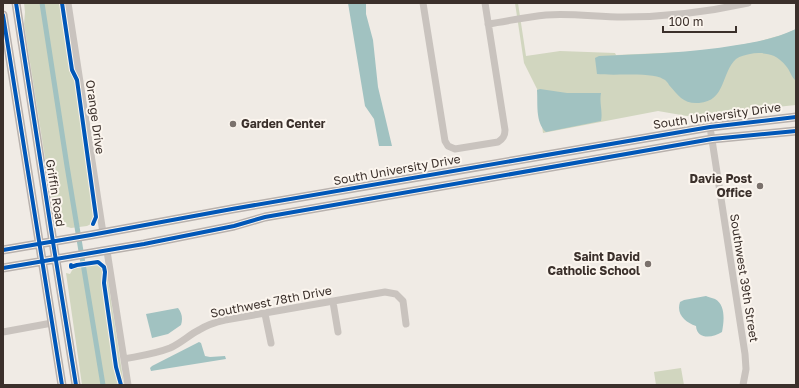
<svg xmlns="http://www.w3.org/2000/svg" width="799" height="388" font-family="'Golos Text',sans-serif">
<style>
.green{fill:#d1d6bf}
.water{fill:#a1c2c1}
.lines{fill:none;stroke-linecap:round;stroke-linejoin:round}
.canal{stroke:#a1c2c1;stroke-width:5}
.minor{stroke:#c9c3be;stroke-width:7}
.major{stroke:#b8b1ad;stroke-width:9}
.cycleway-casing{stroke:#fbf5ee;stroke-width:6}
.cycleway{stroke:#0057b8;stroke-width:4}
.poi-dot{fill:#7a716c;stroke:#fbf5ee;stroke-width:1.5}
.labels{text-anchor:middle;stroke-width:4;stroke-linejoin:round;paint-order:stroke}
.street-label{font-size:12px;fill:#3b302b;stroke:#fbf5ee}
.poi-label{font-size:12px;font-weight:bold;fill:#3b302b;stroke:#fbf5ee;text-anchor:end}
</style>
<rect width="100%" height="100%" fill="#f0ebe5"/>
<path class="green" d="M24,3H66L96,213L93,223L87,226L71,228L59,224L56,225L55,222L24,24L25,12Z
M515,3H518L526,56L560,51L615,53L616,55L706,51L757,42L785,34L796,29V105L687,116L658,111L543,133L537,89L524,63Z
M94,263L101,264L104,272L107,274L124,385H82L66,273L70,274C74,264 85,264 94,263Z
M681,368L684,385H656L654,372Z"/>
<path class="water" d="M348,3H366V14L373,40L378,87L392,146H379L374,119L365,106Z
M796,29V81C791,77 790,70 786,66C783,62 778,58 774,56C767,53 757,52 750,54C746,55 740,56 736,59C721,73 726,101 699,103C683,104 679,96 669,85C668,83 666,80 663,79C652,72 612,76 597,74L595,58L599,56C645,54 691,53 737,45C757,42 777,38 796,29Z
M540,89L567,93H601C599,103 603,111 601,121L546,132C535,123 538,102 537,90Z
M706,296C708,297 712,298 715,299C726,305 724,322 722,332C713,338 697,340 696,326C685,322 676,314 680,302L684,300Z
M178,308C182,313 183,319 181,325L168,334L152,338L146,314Z
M199,342L201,343L205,356L210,357L225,356L226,359L151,371L150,368L152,366Z"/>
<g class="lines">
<path class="canal" d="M42,3L67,166L103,385"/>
<path class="minor" d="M68,3L103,233
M423,3L445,141L448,146L455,149L498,142C503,139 505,136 505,130L485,3
M488,24C508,21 527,17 546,15C572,13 597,17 623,17C664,17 707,12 748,3
M710,127L745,354L746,369L743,385
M107,251L128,385
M333,302L338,332
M265,314L271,343
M3,332L52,323
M124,359C139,356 155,354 170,348C181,343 189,335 199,330C207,325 216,322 225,320L385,292L396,294L403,301L406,324"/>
<path class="major" d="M16,3L53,242L76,385
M3,15L62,385
M3,250L91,235L232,209L710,127L796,117
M3,268L144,244L234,226L265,217L712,139L796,131"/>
<g class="cycleway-casing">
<path id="cycleway" d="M16,3L53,242L76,385
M62,3L72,70L77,80L96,217L93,224
M3,15L62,385
M3,250L91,235L232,209L710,127L796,117
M71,265V267L77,265L98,262L104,267L105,272L104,283L116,367L121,385
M3,268L144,244L234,226L265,217L712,139L796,131"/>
</g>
<use href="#cycleway" class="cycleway"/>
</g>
<g class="poi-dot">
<circle cx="233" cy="124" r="4"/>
<circle cx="760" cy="186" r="4"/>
<circle cx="648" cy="264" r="4"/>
</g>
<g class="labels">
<g class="street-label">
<text transform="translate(717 116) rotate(-8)" y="4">South University Drive</text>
<text transform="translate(95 117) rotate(82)" y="4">Orange Drive</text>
<text transform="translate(397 170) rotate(-10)" y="4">South University Drive</text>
<text transform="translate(55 193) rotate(81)" y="4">Griffin Road</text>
<text transform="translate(744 278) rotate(81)" y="4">Southwest 39th Street</text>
<text transform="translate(271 302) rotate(-11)" y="4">Southwest 78th Drive</text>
</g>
<g class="poi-label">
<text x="241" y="128" text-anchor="start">Garden Center</text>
<text x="752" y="183">Davie Post<tspan x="752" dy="14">Office</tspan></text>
<text x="640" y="261">Saint David<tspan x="640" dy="14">Catholic School</tspan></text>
</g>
</g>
<rect width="799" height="388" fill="none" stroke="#3b302b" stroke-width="8"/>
<path d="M663 26v6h73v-6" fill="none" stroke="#3b302b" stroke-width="2"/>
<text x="669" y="26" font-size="12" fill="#3b302b" stroke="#fbf5ee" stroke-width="3" paint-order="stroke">100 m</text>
</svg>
